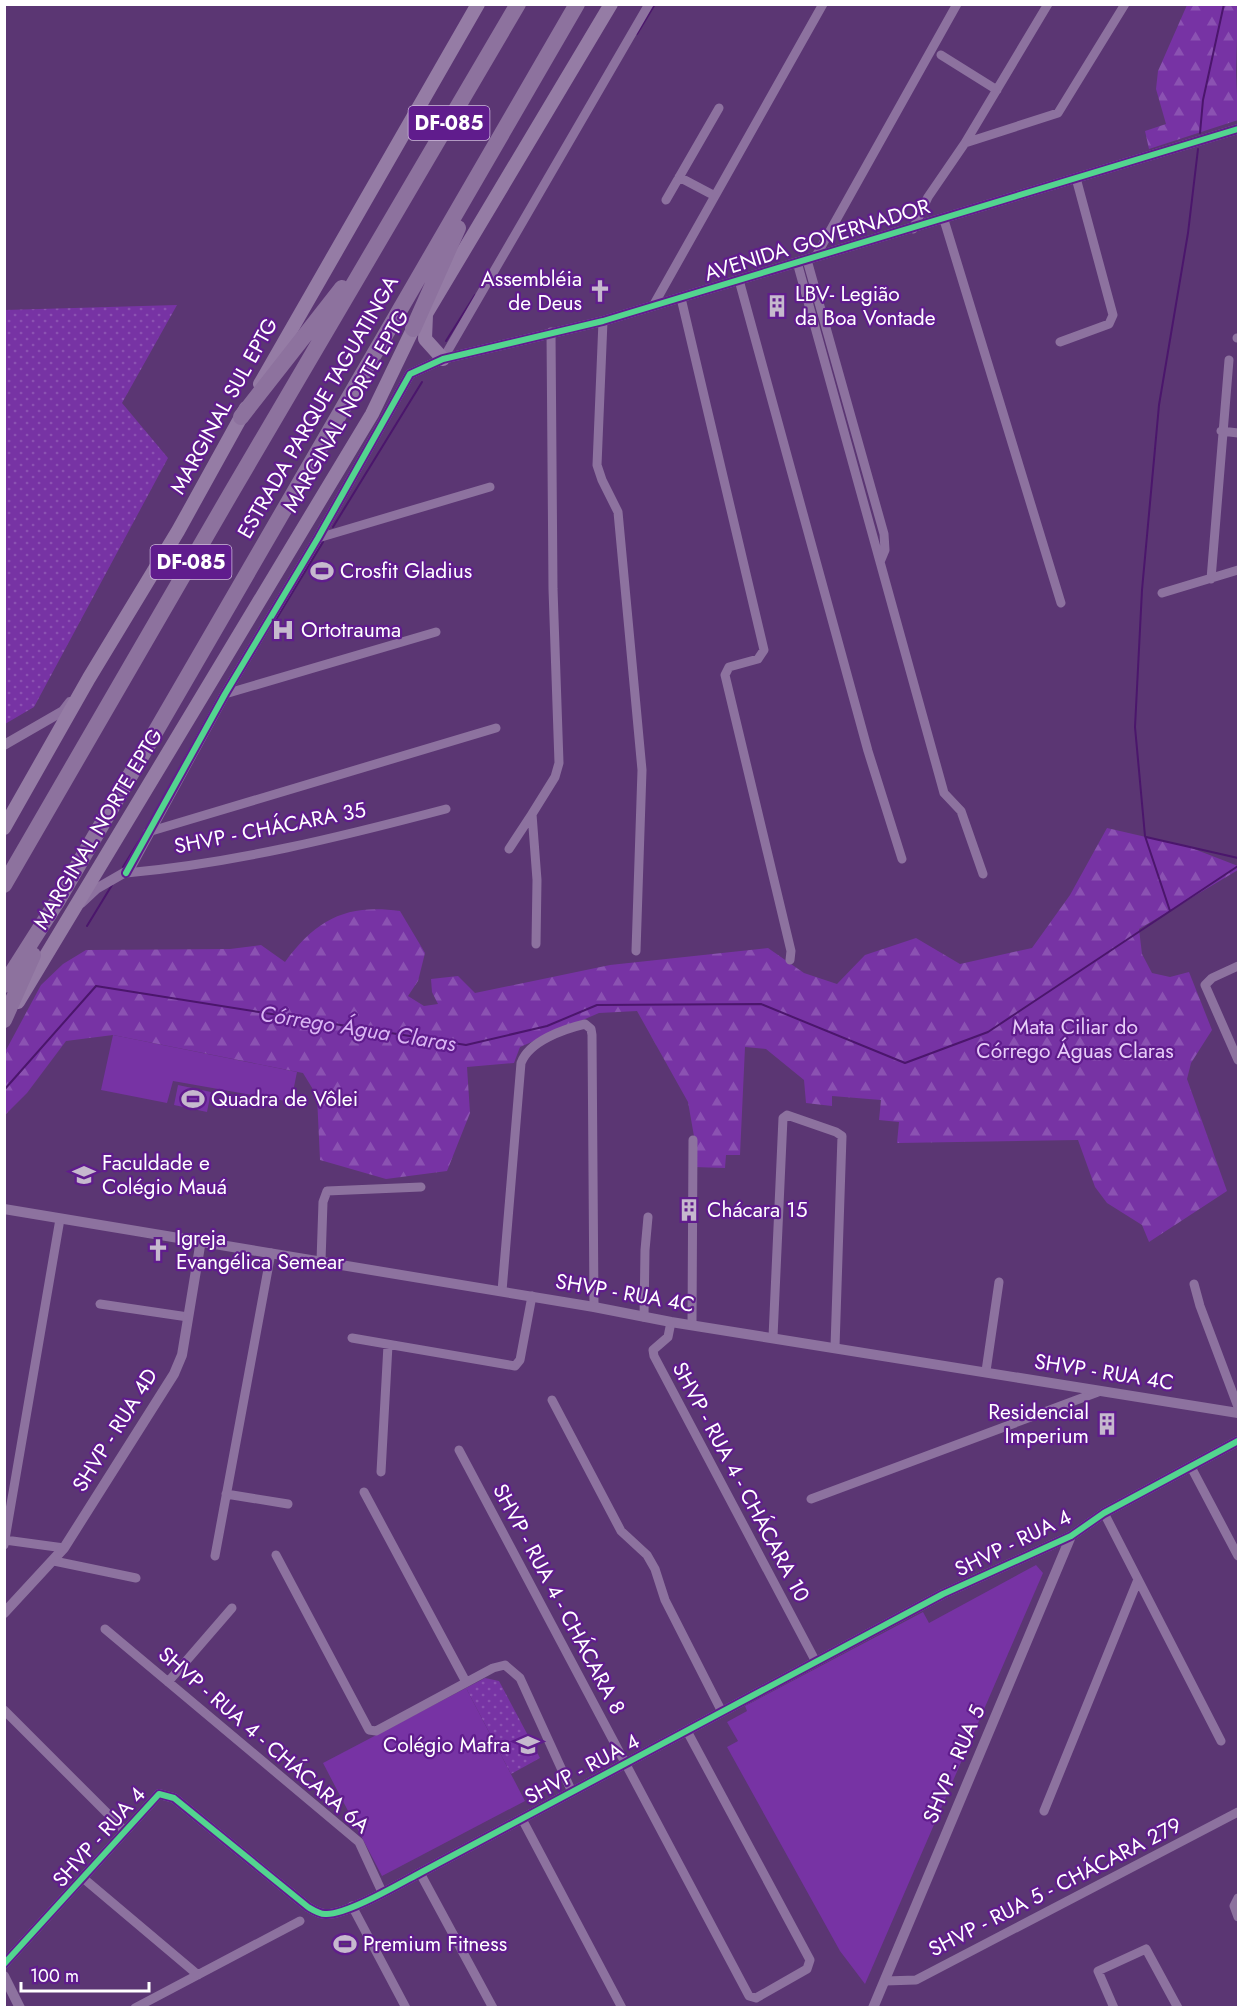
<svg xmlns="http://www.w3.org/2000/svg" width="1243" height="2012" font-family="Jost,sans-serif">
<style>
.grass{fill:#7733a4}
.forest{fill:url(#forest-firs)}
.park{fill:url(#park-dots)}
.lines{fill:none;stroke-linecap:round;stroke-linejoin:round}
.stream{stroke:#4b166c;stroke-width:2}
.minor{stroke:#8d729f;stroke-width:9}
.tertiary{stroke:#8d729f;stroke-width:10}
.primary{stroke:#957ca5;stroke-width:14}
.motorway{stroke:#8d729e;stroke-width:16}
.cycleway-casing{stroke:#601c8d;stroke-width:10}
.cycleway{stroke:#53d58f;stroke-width:6}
.labels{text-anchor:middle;stroke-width:4.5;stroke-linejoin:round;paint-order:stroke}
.shield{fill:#601c8d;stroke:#cfbbdd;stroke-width:1.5}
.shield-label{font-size:20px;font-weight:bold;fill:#fff}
.street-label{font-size:21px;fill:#fff;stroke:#601c8d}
.poi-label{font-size:21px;fill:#fff;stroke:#601c8d;text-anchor:start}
.park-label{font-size:21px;fill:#e8cef9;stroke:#601c8d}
.water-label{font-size:22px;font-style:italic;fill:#dab5f4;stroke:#601c8d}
</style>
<defs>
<pattern id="forest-firs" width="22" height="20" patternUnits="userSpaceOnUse" patternTransform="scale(1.5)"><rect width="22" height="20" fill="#7733a4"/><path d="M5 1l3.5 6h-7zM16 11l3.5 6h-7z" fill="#8b52b2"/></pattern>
<pattern id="park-dots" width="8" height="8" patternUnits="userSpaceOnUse" patternTransform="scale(1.5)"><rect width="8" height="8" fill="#7733a4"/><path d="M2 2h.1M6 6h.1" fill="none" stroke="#8b52b2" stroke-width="1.8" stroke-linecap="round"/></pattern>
</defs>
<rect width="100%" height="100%" fill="#5b3673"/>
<path class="grass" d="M113,1035L297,1072L291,1102L173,1081L167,1103L101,1090Z
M178,1085L211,1092L207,1112L174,1105Z
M1036,1565L1043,1573L865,1984L840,1951L727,1747L738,1741L727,1722L747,1711L745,1706L923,1612L929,1623Z
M466,1688L525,1801L382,1876L323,1763Z"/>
<path class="forest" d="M1187,5H1238L1236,71L1238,120L1149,149L1145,131L1166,124L1156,89L1158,71Z
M1107,828L1189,847L1238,866V870L1139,929L1142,954L1152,973L1170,977L1189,972L1212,1030L1191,1063L1187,1079L1227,1191L1149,1242L1142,1225L1107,1203L1095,1187L1078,1140L897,1143L899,1122L879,1120L881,1100L832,1096V1106L806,1103L804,1080L766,1049L745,1047L740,1155H726L725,1168L693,1167L695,1142L688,1102L637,1011L599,1013L520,1047L514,1063L467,1067L470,1113L447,1171L386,1179L320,1160L317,1096L303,1073L113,1035L66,1041L27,1093L5,1115V1052L41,985L63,964L86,950L230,949L261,945L285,962C317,919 346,904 400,911L425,953L418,981L408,996L424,1006L438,1004L432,992L431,979L458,976L475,993L610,965L768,948L804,973L837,984L865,955L916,938L960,964L1032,948L1070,895Z"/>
<path class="park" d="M177,305L122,403L168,458L34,707L5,724V310Z
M485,1678L499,1681L540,1758L511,1774L466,1688Z"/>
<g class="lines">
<path class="stream" d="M637,34L655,4
M1200,133L1203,100L1224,4
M446,341L475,295
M333,527L422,382
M275,621L323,542
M1146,837L1238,858
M123,867L139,841
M1170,911L1145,836L1135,727L1142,590L1159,405L1188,233L1198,149
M87,926L112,885
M4,1090L96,986L466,1045L547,1026L597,1005L761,1004L905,1063L988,1032L1238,866"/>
<path class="minor" d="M941,55L997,90
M965,143L1058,113L1125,4
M679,177L715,196
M666,200L719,108
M944,220L1061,603
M913,229L928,197L965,143L1048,4
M816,256L957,4
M807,260L884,534L885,550L880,562
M797,262L944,793L961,811L983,874
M739,280L868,751L902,859
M681,298L764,650L758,659L729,667L725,675L791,951L790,960
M653,306L823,4
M603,321L597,465L602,480L618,512L642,770L636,951
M1237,338H1238
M1060,342L1109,324L1113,315L1076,178
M443,359L649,4
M1221,431L1238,433
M318,538L490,487
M1211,579L1229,360
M1162,593L1238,570
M225,694L436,632
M148,832L496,728
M509,849L532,814
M126,873C235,863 340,837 446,809
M536,944L537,880L532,814L555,777L559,763L553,589L551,332
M1238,966L1212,978L1205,985L1238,1060
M321,1261L323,1202L327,1191L421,1187
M1194,1284L1200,1306L1238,1407
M502,1291L521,1063C529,1041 564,1029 585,1024L591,1029L592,1035L594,1307
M100,1304L188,1317
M644,1317L645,1250L648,1217
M671,1322L668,1337L653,1350L654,1356L816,1662
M692,1325L693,1140
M773,1337L783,1118L787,1115L836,1132L842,1136L835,1347
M352,1338L515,1366L520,1360L532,1296
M986,1371L999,1282
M552,1400L621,1531L647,1555L655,1569L665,1600L722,1712
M459,1450L749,1996L756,1998L807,1969L810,1960L687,1731
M1191,1467L1238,1556
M381,1472L388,1345
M364,1492L466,1682
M226,1494L288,1504
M811,1499L1098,1392
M1104,1513L1221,1741
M5,1540L64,1548
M4,1545L60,1219
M276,1555L369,1730L376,1731L493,1668L505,1665L520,1678L572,1792
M215,1556L271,1253
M54,1561L136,1578
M105,1629L359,1842L382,1892
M168,1682L232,1608
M4,1710L124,1830
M1044,1811L1137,1582
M522,1819L622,2008
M420,1873L493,2008
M83,1878L198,1975
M1238,1898L1234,1906L1238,1917
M352,1906L406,2008
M885,1981L916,1980L1238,1812
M135,2008L300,1921
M1114,2008L1098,1971L1146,1949L1178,2008"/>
<path class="tertiary" d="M4,745L63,711L70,702
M81,903L96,889L129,870L225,694L318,538L410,374L443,359L603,321L1238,129
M4,1209L594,1307L671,1322L1238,1413
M4,1613L64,1548L174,1374L182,1355L201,1240
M4,1964L159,1794L174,1798L308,1907C313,1910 319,1914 325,1914C345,1916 401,1883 420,1873L943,1594L1071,1536L1104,1513L1238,1441
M4,1976L20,2008
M873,2008L1071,1536"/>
<path class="primary" d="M426,315L425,339L443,359
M260,384L478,4
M4,828L89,678L178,531L246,408
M18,1002L372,414L413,329L426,314L611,4"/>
<path class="motorway" d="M413,329L458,228
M241,417L342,288
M4,885L231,493L518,4
M4,985L58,900L577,4
M4,1020L33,955"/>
<g class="cycleway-casing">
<path id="cycleway" d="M126,873L225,694L318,538L410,374L443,359L603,321L1238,129
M4,1964L159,1794L174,1798L308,1907C313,1910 319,1914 325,1914C345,1916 401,1883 420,1873L943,1594L1071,1536L1104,1513L1238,1441"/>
</g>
<use href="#cycleway" class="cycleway"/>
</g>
<defs>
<g id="church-bare" transform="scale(1.8)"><path d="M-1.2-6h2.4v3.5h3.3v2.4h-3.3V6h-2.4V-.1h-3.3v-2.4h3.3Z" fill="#c6b9ce" stroke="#601c8d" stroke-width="2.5" paint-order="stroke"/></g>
<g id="building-bare" transform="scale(1.8)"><path d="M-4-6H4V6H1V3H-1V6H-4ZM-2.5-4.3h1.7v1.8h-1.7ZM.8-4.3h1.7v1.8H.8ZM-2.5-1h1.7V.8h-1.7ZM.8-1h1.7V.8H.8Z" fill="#c6b9ce" stroke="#601c8d" stroke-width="2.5" paint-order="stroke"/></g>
<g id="stadium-bare" transform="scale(1.8)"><path d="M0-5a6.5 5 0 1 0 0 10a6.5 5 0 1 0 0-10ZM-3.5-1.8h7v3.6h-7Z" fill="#c6b9ce" stroke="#601c8d" stroke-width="2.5" paint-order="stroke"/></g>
<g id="hospital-bare" transform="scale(1.8)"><path d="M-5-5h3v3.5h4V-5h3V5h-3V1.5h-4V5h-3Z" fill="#c6b9ce" stroke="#601c8d" stroke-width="2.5" paint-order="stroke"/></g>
<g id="university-bare" transform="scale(1.8)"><path d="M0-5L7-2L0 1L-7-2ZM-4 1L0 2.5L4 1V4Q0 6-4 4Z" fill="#c6b9ce" stroke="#601c8d" stroke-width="2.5" paint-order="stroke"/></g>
<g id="school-bare" transform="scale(1.8)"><path d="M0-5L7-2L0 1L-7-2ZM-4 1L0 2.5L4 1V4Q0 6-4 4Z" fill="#c6b9ce" stroke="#601c8d" stroke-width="2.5" paint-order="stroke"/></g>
</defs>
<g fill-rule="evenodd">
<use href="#church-bare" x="600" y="291"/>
<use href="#building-bare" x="777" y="306"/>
<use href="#stadium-bare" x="322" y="571"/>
<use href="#hospital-bare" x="283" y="630"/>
<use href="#stadium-bare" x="193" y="1099"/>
<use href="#university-bare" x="84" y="1175"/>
<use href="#building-bare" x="689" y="1210"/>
<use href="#church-bare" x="158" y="1250"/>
<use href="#building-bare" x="1107" y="1424"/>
<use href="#school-bare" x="528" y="1745"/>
<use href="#stadium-bare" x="345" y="1944"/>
</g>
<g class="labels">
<g class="shield">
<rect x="408.5" y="106" width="81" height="34" rx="4.5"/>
<rect x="150.5" y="545" width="81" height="34" rx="4.5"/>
</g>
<g class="shield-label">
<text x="449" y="130">DF-085</text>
<text x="191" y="569">DF-085</text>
</g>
<g class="street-label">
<text transform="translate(817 240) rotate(-17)" y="7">AVENIDA GOVERNADOR</text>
<text transform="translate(224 406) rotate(-61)" y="7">MARGINAL SUL EPTG</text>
<text transform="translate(318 407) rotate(-60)" y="7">ESTRADA PARQUE TAGUATINGA</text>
<text transform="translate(346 411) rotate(-60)" y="7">MARGINAL NORTE EPTG</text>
<text transform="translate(270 828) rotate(-11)" y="7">SHVP - CHÁCARA 35</text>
<text transform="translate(98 829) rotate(-59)" y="7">MARGINAL NORTE EPTG</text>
<text transform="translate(625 1293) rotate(10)" y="7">SHVP - RUA 4C</text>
<text transform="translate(1104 1372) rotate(9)" y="7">SHVP - RUA 4C</text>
<text transform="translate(115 1430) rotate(-58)" y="7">SHVP - RUA 4D</text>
<text transform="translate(741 1482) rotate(62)" y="7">SHVP - RUA 4 - CHÁCARA 10</text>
<text transform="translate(1013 1543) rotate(-26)" y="7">SHVP - RUA 4</text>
<text transform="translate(559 1599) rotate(62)" y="7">SHVP - RUA 4 - CHÁCARA 8</text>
<text transform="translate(264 1740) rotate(41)" y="7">SHVP - RUA 4 - CHÁCARA 6A</text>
<text transform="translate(954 1764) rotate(-67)" y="7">SHVP - RUA 5</text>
<text transform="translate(582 1769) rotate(-28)" y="7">SHVP - RUA 4</text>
<text transform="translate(99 1837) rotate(-48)" y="7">SHVP - RUA 4</text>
<text transform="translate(1055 1887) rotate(-27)" y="7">SHVP - RUA 5 - CHÁCARA 279</text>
</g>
<g class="poi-label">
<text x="582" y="286" text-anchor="end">Assembléia<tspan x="582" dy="24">de Deus</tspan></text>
<text x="795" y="301">LBV- Legião<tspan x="795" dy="24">da Boa Vontade</tspan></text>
<text x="340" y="578">Crosfit Gladius</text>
<text x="301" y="637">Ortotrauma</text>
<text x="211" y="1106">Quadra de Vôlei</text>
<text x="102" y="1170">Faculdade e<tspan x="102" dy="24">Colégio Mauá</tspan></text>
<text x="707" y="1217">Chácara 15</text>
<text x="176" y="1245">Igreja<tspan x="176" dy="24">Evangélica Semear</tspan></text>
<text x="1089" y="1419" text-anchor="end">Residencial<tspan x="1089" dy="24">Imperium</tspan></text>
<text x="510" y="1752" text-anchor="end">Colégio Mafra</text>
<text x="363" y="1951">Premium Fitness</text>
</g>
<g class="park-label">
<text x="1075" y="1034">Mata Ciliar do<tspan x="1075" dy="24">Córrego Águas Claras</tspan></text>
</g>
<g class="water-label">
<text transform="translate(358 1028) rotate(9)" y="8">Córrego Água Claras</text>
</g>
</g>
<rect width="1243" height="2012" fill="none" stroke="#ffffff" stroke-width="12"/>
<path d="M21 1982v9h128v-9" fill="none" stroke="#ffffff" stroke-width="3"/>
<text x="30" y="1982" font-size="18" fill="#ffffff" stroke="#601c8d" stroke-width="4.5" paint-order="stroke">100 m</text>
</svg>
